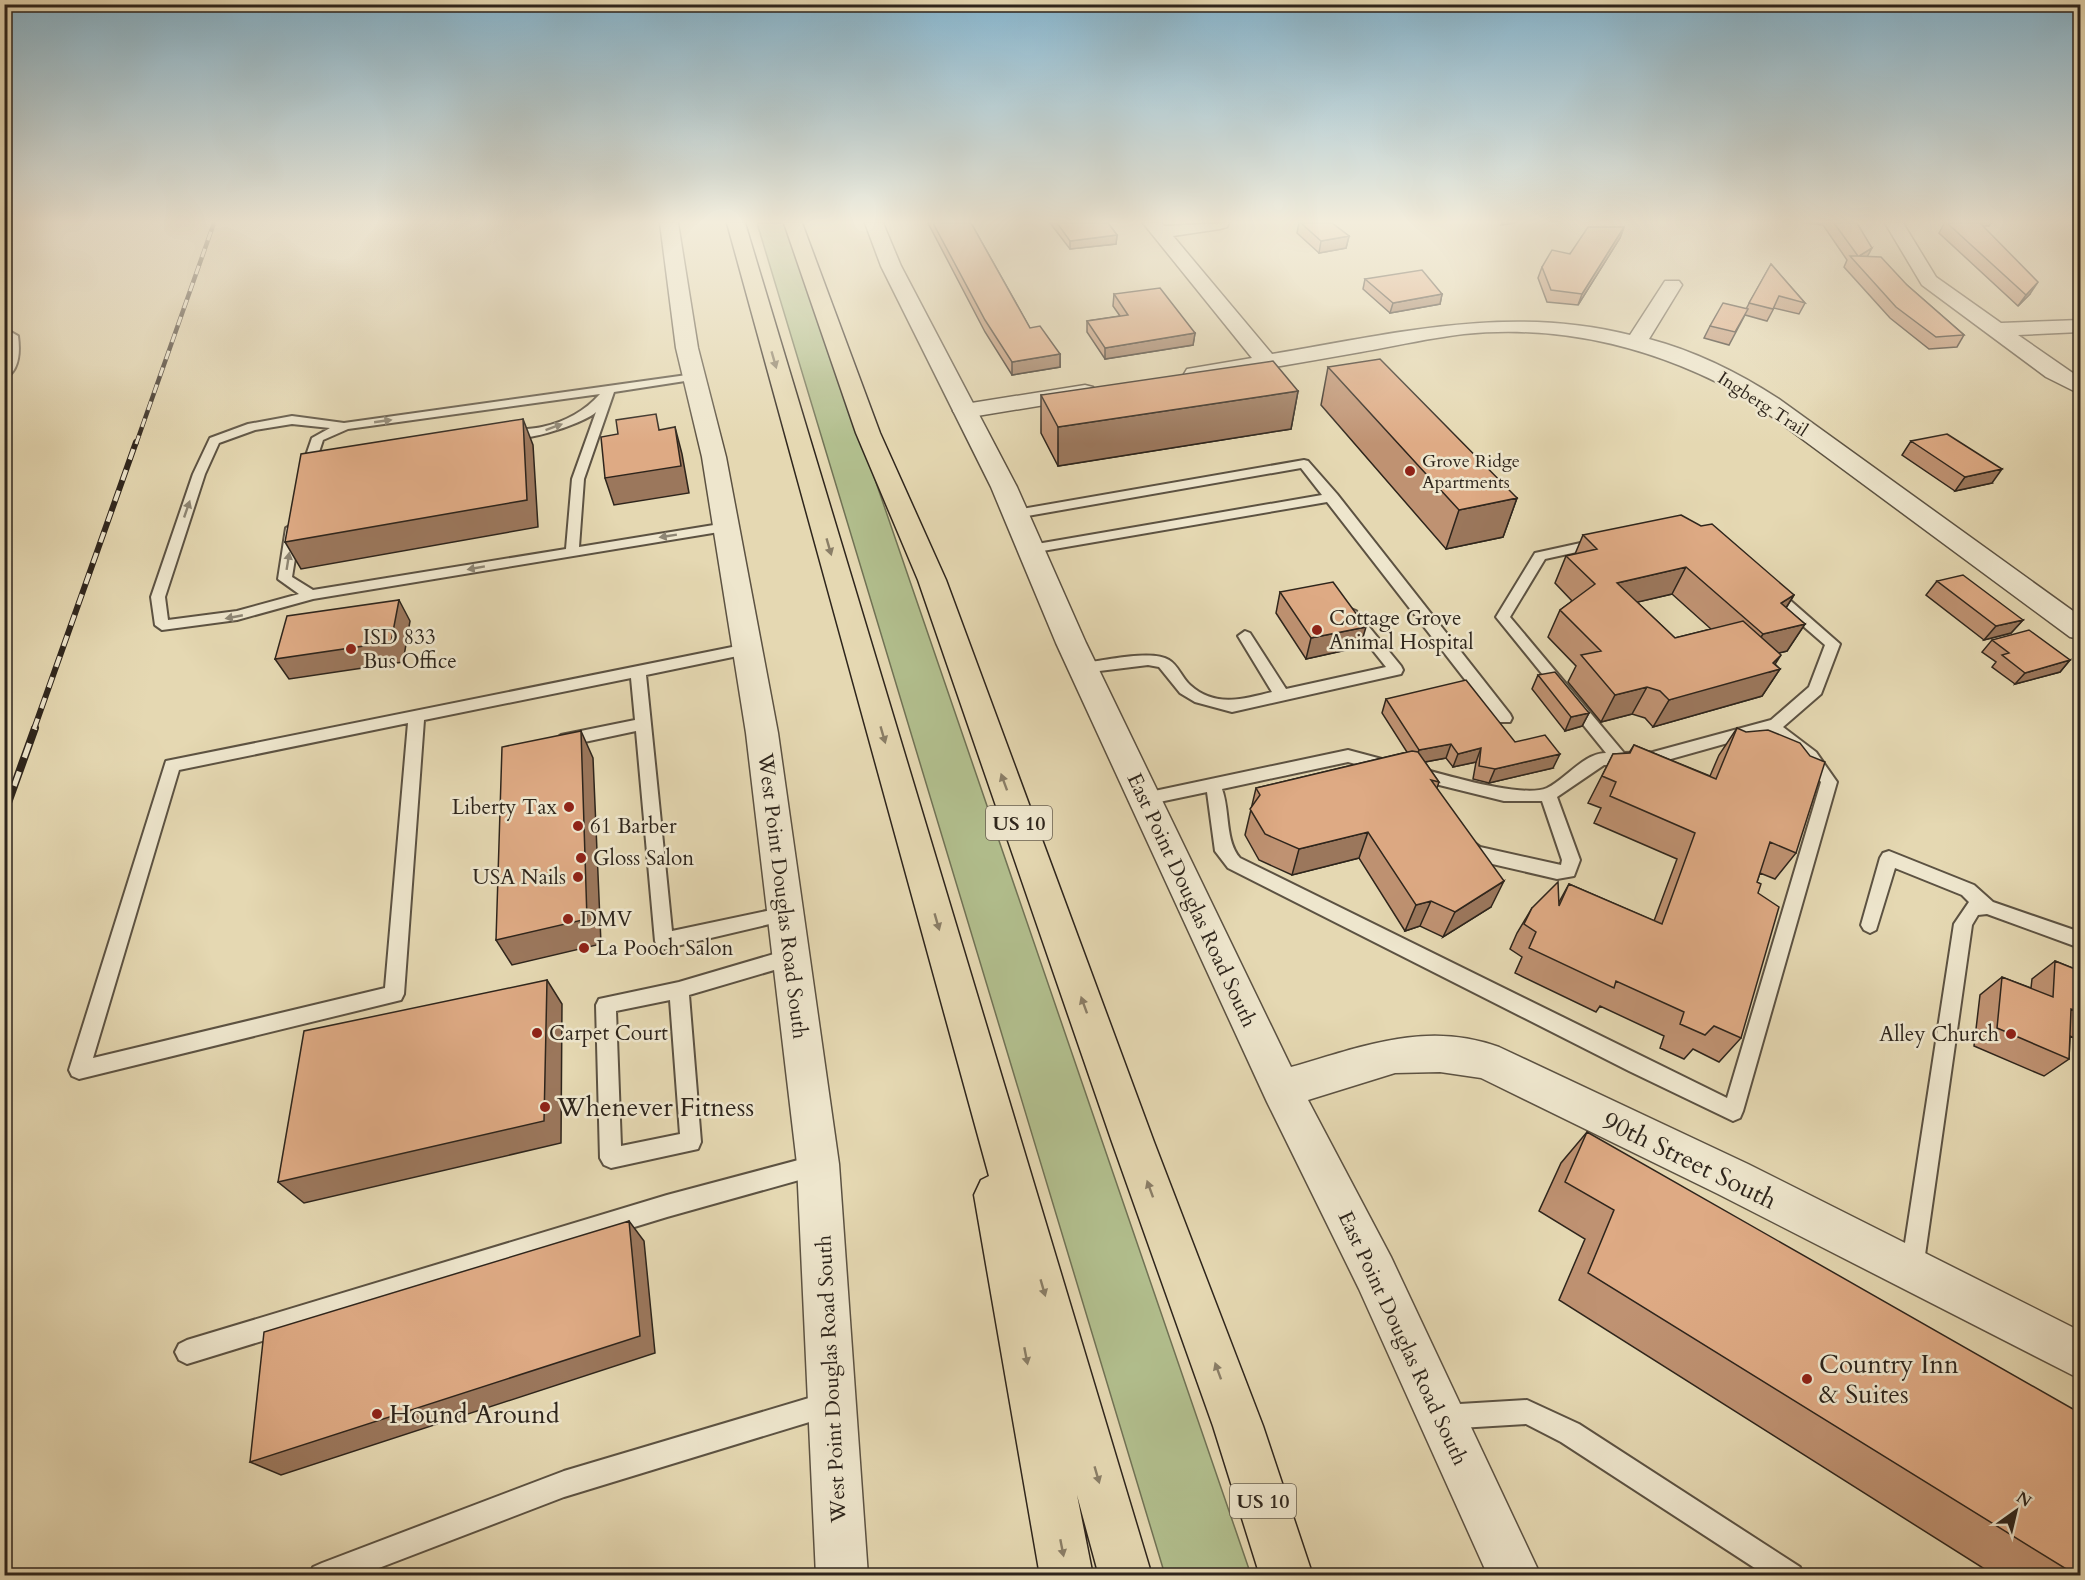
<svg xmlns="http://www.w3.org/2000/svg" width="2085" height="1580" font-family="Cardo,serif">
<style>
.green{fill:#b2bf8e;stroke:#707255;stroke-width:1.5}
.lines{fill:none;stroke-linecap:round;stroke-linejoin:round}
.service-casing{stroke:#5c5242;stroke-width:4}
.minor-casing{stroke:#5c5242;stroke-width:3}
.tertiary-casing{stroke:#5c5242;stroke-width:3}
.motorway-casing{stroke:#2e251c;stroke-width:3}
.service{fill:#eee6cd;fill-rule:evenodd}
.minor{fill:#eee6cd;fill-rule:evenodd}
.tertiary{fill:#eee6cd;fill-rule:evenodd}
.motorway{fill:#e5d8b2;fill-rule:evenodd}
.rail-far2-casing{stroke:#2e251c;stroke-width:4.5}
.rail-far1-casing{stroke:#2e251c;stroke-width:6}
.rail-casing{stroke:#2e251c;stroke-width:8}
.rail-far2{stroke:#eee6cd;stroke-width:3;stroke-dasharray:9;stroke-linecap:butt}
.rail-far1{stroke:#eee6cd;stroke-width:4;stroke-dasharray:11;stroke-linecap:butt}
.rail{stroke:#eee6cd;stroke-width:5;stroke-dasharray:15;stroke-linecap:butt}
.wall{fill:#bf9272;stroke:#2e251c;stroke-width:1.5;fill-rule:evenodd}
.shaded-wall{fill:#9b775c;stroke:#2e251c;stroke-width:1.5}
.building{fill:#deaa84;stroke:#2e251c;stroke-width:1.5}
.oneway{fill:#8a7e67}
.oneway2{fill:#8e8674}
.poi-dot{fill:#8f2418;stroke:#eee6cd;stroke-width:2}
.labels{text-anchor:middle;stroke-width:5;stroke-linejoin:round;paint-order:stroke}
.far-street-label{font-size:18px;fill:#2e251c;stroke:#eee6cd}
.far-poi-label{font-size:18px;fill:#2e251c;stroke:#eee6cd;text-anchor:start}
.shield{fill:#eee6cd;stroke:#685f51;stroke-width:1.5}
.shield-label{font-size:20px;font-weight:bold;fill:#2e251c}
.poi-label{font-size:21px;fill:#2e251c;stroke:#eee6cd;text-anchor:start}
.street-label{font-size:21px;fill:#2e251c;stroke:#eee6cd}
.near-poi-label{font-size:26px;fill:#2e251c;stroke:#eee6cd;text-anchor:start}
.near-street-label{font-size:26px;fill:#2e251c;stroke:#eee6cd}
</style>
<rect width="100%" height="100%" fill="#e5d8b2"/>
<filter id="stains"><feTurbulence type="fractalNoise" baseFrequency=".00333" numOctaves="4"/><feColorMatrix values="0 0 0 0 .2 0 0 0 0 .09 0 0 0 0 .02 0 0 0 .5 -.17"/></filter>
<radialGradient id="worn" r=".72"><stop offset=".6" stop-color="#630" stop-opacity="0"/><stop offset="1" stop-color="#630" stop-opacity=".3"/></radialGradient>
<path class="green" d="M757,223H787L1251,1575H1165Z"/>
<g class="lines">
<g class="service-casing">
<path id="service" d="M4,328L18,336C20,351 20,371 4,379V365L9,356Z
M694,374L700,377L698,379L614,392L584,479L579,547L726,523L731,524V530L313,599L237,620L162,630L155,625L151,597L193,474L210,438L248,424L292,416L344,423ZM600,394C585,411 565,422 542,427C530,430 510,428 500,436C513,447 584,424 596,412L572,479L566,549L313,590L292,577L300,528L293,524L286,528L278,579L299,594L237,611L168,620L165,597L205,474L219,443L255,430L292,424L330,428L312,438L300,473L306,477L312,473L323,440L348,429Z
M1304,460L1308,461L1337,494L1510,714L1512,718L1510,722H1498L1327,502L1031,553L1024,549L1031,545L1322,495L1301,468L1016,518L1009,514L1016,510Z
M1599,539L1604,540V546L1545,559L1510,617L1624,753L1653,752L1771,720L1809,687L1825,645L1766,594V588H1776L1840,644L1821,694L1783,727L1816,752L1837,782L1743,1111L1740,1118L1733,1121L1629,1071L1228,868L1215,851L1207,792L1145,805L1139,803L1137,799L1139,795L1145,793L1348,750L1393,762L1395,766L1393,770L1387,772L1348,762L1222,789C1230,811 1225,841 1240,858L1727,1098L1821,782L1798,754L1767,732L1653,764L1604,765L1557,797L1580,860L1574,876L1557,879L1475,860L1469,858L1457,844L1460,839L1466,837L1480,847L1561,865L1562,860L1542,801H1504L1415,779L1407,773L1415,767C1443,774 1522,799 1547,788C1566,779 1584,753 1606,753L1496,617L1535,553Z
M1351,609L1356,611L1401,666L1403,670L1401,674L1232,712L1195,702L1180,693L1159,667L1148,665L1083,673L1076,668L1083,663C1102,661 1153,649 1169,660C1178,665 1182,678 1190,685C1215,708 1244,699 1272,692L1238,636L1245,631L1250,633L1286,689L1386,667L1344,614Z
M747,644L752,645L754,649L752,653L646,675L672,931L785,907L791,909L794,914L791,919L664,949L657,946L655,941L636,731L561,747L553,741L561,735L635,720L631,678L424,720L404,994L401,1000L79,1079L72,1076L69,1070L166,761ZM408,723L385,988L93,1058L179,770Z
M1889,851L1974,885L1993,902L2080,932V948L1987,914L1978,915L1972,925L1923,1269L1920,1277L1912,1280L1904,1277L1901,1269L1954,924L1969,902L1962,895L1895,868L1876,930L1870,933L1864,930L1861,925L1880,858L1883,853Z
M791,949L798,951L800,957L798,963L689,995L701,1142L698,1149L611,1168L604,1165L600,1158L596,1005L599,999L679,982ZM670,1000L680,1134L621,1146L616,1011Z
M817,1155L825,1158L828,1165L825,1172L817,1175L667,1217L187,1364L179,1360L175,1352L179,1344L187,1340L667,1195Z
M829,1392L838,1395L841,1404L838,1413L829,1416L564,1497L358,1576H309L313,1567L322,1563L564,1471Z
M1527,1400L1579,1424L1800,1567L1804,1576H1767L1561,1442L1526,1424L1443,1429L1434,1426L1431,1417L1434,1408L1443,1405Z"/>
</g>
<g class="minor-casing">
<path id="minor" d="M1143,223H1162L1164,226L1229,223L1227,227L1220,229L1173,236L1272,354C1392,334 1509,304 1630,335L1665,281H1679L1682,285L1649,339C1695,351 1739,373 1779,399L2080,616V639L2070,637L1748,399C1662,349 1565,324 1464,334C1430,338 1395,346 1361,352C1306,362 1250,371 1195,381L1187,379L1184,374L1187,369L1252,358Z
M1885,223H1903L1936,277L2001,323L2080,320V332L2018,335L2080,378V394L2046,377L1922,285Z
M1085,385L1093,387L1096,392L1093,397L965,418L957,416L953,411L957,406L965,404Z"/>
</g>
<g class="tertiary-casing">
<path id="tertiary" d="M660,223H678L698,348L726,457L778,733L839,1164L868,1576H816L797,1164L746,733L702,457L676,348Z
M865,223H883L901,266L1017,487L1086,643L1291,1067C1361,1047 1427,1020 1499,1047L1748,1164L2080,1331V1379L1718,1194L1481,1078L1440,1072L1395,1073L1308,1100L1391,1257L1541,1576H1488L1359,1289L1267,1102L1056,643L991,487L881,266Z"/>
</g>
<g class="motorway-casing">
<path id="motorway" d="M727,223H745L1152,1576H1099L1077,1495L1093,1576H1040L974,1195L981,1180L989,1176Z
M784,223H802L880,433L946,580L1154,1142L1263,1426L1313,1576H1260L1213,1426L1112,1142L918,580L856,433Z"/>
</g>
<use href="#service" class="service"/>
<use href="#minor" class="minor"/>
<use href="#tertiary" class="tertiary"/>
<use href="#motorway" class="motorway"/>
<g class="rail-far2-casing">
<path id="rail-far2" d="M136,444L214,223"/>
</g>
<g class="rail-far1-casing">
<path id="rail-far1" d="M34,729L136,442"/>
</g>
<g class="rail-casing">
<path id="rail" d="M4,814L35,728"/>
</g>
<use href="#rail-far2" class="rail-far2"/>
<use href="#rail-far1" class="rail-far1"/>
<use href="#rail" class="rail"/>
</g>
<path class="wall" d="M928,223H971L1030,328L1060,354V367L1012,375L985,332Z
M1050,223H1108L1117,235L1116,244L1070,249Z
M1299,223H1332L1349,236L1346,248L1319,253L1297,233Z
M1803,223H1857L1867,256L1907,285L1964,335L1957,347L1929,349L1890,318L1844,267L1847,260L1823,225Z
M1943,223H1991L1989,226H1983L2030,294L2018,306L1939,233L1944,224Z
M1624,227L1620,238L1578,305L1547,302L1538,278L1542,267Z
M1771,264L1805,303L1799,314L1774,308L1767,321L1745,315L1729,345L1704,338L1710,326L1746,309Z
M1365,279L1442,294L1440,304L1390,313L1363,289Z
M1114,294L1195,333L1193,345L1105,359L1087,332V321L1120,316L1113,306Z
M1328,367L1517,498L1503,537L1446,549L1321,405Z
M1298,391L1291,429L1058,466L1041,433V395Z
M1911,441L1992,483L1955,491L1902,455Z
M1583,535L1794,595L1786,608L1805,624L1787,651L1778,653L1775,664L1780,669L1762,696L1653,727L1645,718L1632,714L1601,722L1568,682L1576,666L1548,637L1560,610L1572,601L1555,583L1566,556L1575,554ZM1672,594L1711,629L1675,638L1637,602Z
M1937,581L2023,620L2011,633L1984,640L1926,595Z
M1280,592L1360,647L1306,659L1276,613Z
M1992,640L2070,660L2060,672L2015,684L1992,667L1996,662L1982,652Z
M1538,675L1589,713L1582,726L1565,731L1532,689Z
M1386,699L1515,742L1553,768L1489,783L1473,779L1476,762L1453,767L1446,758L1425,762L1439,782L1437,788L1491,907L1443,937L1420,926L1405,931L1359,858L1292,875L1259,860L1245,835L1256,788L1407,752L1382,713Z
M2080,705V715L2075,711Z
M1737,728L1796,853L1775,879L1760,873L1757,882L1758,893L1741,1038L1719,1062L1693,1049L1684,1059L1660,1048L1664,1036L1600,1006L1596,1012L1515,973L1522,957L1510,949L1517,933L1532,908L1559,902L1569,884L1654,921L1677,859L1594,823L1601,808L1588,803L1613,754L1629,753L1634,745L1710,776L1719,755Z
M2055,961L2080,971V1041L2070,1036L2069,1059L2044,1076L1974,1046L1980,995L2002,977L2031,988L2032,979Z
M1587,1132L2076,1575H1994L1559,1300L1585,1239L1539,1211L1561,1163Z"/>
<path class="shaded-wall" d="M1502,223H1515L1501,225Z
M1624,227L1620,238L1578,305L1582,294Z
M1117,235L1116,244L1070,249V241Z
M1349,236L1346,248L1319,253L1321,241Z
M1872,248L1866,259L1859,256Z
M2038,282L2030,294L2018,306L2026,295Z
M1442,294L1440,304L1390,313L1393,303Z
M1195,333L1193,345L1105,359V348Z
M1060,354V367L1012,375V362Z
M1298,391L1291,429L1058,466V427Z
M523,419L533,445L538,527L301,569L285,542Z
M675,427L682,454L689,493L614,505L605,478Z
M2002,469L1992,483L1955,491L1965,477Z
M1517,498L1503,537L1446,549L1459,510Z
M1686,567L1672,594L1604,610L1617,583Z
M1794,595L1777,622L1781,603Z
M399,600L410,621L403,662L289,679L275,659Z
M2023,620L2011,633L1984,640L1996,626Z
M1805,624L1787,651L1746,661L1763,634Z
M1366,627L1360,647L1306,659L1311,638Z
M1781,655L1770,672L1780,669L1762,696L1653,727L1669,700L1773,663Z
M2070,660L2060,672L2015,684L2025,673Z
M1647,687L1632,714L1601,722L1615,695Z
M1589,713L1582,726L1565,731L1571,717Z
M581,731L593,758L601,944L512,965L496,940Z
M1451,744L1446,758L1414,764L1419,750Z
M1481,748L1476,762L1453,767L1458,754Z
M1560,754L1553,768L1489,783L1495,769Z
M1368,832L1359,858L1292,875L1299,849Z
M1504,881L1491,907L1443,937L1455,912Z
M1431,901L1420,926L1405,931L1416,905Z
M547,980L562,1004L561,1143L304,1203L278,1182Z
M629,1221L644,1241L655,1353L281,1475L250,1462Z"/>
<path class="building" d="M933,223H971L1030,328L1040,326L1060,354L1012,362L985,320Z
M1057,223H1108L1117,235L1070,241Z
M1301,223H1332L1349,236L1321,241Z
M1834,223H1857L1872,248L1859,256L1881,257L1907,285L1964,335L1936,337L1896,307L1850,256H1858Z
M1947,223H1980L2038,282L2026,295Z
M1588,227H1624L1582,294L1551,290L1542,267L1552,250L1570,254Z
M1771,264L1805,303L1779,296L1773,309L1749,303Z
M1422,270L1442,294L1393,303L1365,279Z
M1160,288L1195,333L1105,348L1087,321L1128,315L1114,294Z
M1723,303L1748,309L1735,332L1710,326Z
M1380,359L1517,498L1459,510L1328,367Z
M1273,361L1298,391L1058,427L1041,395Z
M656,414L659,430L675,427L681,466L605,478L601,437L618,434L616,420Z
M523,419L527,500L285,542L301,454Z
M1947,434L2002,469L1965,477L1911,441Z
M1681,515L1701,526L1712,524L1794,595L1781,603L1805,624L1763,634L1686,567L1617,583L1675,638L1743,621L1781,655L1773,663L1780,669L1669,700L1660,691L1647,687L1615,695L1581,655L1601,651L1560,610L1595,584L1566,556L1597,549L1583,535Z
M1963,575L2023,620L1996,626L1937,581Z
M1333,582L1366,627L1311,638L1280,592Z
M399,600L391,642L275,659L287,616Z
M2029,630L2070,660L2025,673L2002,655L2009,653L1992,640Z
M1555,672L1589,713L1571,717L1538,675Z
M1466,680L1515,742L1545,735L1560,754L1495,769L1479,766L1481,748L1458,754L1451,744L1419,750L1386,699Z
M1737,728L1746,732L1768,730L1800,743L1810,756L1825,762L1796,853L1770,842L1757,882L1761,884L1758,893L1779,907L1741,1038L1714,1026L1705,1035L1680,1024L1684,1012L1616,981L1614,988L1529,948L1536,932L1524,924L1532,908L1558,882L1559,906L1569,884L1662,924L1695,833L1610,796L1616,782L1602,776L1613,754L1630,753L1634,745L1716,779Z
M581,731L587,919L496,940L502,747Z
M1412,751L1418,752L1439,782L1431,780L1504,881L1455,912L1431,901L1416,905L1368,832L1299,849L1265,834L1250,809L1260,795L1256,788Z
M2055,961L2080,971V1012L2071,1009L2069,1059L1997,1028L2002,977L2053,997Z
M547,980L544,1121L278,1182L304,1031Z
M1587,1132L2080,1413V1575H2076L1588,1273L1614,1210L1565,1182Z
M629,1221L640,1336L250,1462L264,1332Z"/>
<defs><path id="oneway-solid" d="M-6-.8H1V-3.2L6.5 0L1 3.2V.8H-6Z" transform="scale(1.5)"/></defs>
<g class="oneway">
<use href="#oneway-solid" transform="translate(774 360) rotate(74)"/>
<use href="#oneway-solid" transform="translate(829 547) rotate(74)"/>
<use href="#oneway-solid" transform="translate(883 735) rotate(74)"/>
<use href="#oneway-solid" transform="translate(1004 782) rotate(-110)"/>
<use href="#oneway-solid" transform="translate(937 922) rotate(74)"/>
<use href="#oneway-solid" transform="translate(1084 1005) rotate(-110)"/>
<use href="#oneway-solid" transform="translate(1150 1189) rotate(-110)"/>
<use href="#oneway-solid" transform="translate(1043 1288) rotate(74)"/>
<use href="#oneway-solid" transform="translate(1026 1356) rotate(79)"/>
<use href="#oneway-solid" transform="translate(1218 1371) rotate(-110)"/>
<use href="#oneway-solid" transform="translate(1097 1475) rotate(74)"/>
<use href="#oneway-solid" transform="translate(1062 1548) rotate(79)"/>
</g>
<g class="oneway2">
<use href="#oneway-solid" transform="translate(383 421) rotate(-8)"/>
<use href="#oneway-solid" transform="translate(554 427) rotate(-20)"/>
<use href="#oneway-solid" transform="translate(187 509) rotate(-71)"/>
<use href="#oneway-solid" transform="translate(668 536) rotate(171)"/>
<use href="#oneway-solid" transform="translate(288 561) rotate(-81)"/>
<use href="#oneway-solid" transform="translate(476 568) rotate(170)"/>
<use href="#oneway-solid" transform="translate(234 617) rotate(169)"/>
</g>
<linearGradient id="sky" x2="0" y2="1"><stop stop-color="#87b6cf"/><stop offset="0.5" stop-color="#f3eddc"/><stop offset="1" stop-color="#f3eddc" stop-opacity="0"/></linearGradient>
<rect width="2085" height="444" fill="url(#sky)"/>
<g class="poi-dot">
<circle cx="1410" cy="471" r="6"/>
<circle cx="1317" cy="630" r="6"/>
<circle cx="351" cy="649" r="6"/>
<circle cx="569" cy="807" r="6"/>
<circle cx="578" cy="826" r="6"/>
<circle cx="581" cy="858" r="6"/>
<circle cx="578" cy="877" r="6"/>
<circle cx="568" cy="919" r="6"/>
<circle cx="584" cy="948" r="6"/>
<circle cx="537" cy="1033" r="6"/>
<circle cx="2011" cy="1034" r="6"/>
<circle cx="545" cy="1107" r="6"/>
<circle cx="1807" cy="1379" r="6"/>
<circle cx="377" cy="1414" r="6"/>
</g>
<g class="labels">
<g class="far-street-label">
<text transform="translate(1763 404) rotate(33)" y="6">Ingberg Trail</text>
</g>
<g class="far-poi-label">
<text x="1422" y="467">Grove Ridge<tspan x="1422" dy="21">Apartments</tspan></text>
</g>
<g class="shield">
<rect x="986" y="806" width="66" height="34" rx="4.5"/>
<rect x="1230" y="1484" width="66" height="34" rx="4.5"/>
</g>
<g class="shield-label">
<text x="1019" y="830">US 10</text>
<text x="1263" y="1508">US 10</text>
</g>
<g class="poi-label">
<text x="1329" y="625">Cottage Grove<tspan x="1329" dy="24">Animal Hospital</tspan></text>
<text x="363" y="644">ISD 833<tspan x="363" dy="24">Bus Office</tspan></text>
<text x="557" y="814" text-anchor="end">Liberty Tax</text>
<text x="590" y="833">61 Barber</text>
<text x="593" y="865">Gloss Salon</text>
<text x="566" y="884" text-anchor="end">USA Nails</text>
<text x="580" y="926">DMV</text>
<text x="596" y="955">La Pooch Salon</text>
<text x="549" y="1040">Carpet Court</text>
<text x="1999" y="1041" text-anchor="end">Alley Church</text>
</g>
<g class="street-label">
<text transform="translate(783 896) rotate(83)" y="7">West Point Douglas Road South</text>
<text transform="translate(1192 900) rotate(65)" y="7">East Point Douglas Road South</text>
<text transform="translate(1403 1338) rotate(65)" y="7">East Point Douglas Road South</text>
<text transform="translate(831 1379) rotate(-93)" y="7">West Point Douglas Road South</text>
</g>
<g class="near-poi-label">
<text x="557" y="1116">Whenever Fitness</text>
<text x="1819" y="1373">Country Inn<tspan x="1819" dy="30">&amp; Suites</tspan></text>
<text x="389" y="1423">Hound Around</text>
</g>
<g class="near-street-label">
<text transform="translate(1690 1160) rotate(26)" y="9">90th Street South</text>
</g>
</g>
<rect width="2085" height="1580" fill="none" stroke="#e5d8b2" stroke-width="24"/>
<rect x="6" y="6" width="2073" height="1568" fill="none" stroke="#2e251c" stroke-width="3"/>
<rect x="12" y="12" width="2061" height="1556" fill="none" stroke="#2e251c" stroke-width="1.5"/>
<g transform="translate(2016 1511) rotate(34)" stroke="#eee6cd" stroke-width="4.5" paint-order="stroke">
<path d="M0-4.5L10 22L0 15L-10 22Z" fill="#2e251c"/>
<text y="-9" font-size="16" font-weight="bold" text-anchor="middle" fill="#2e251c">N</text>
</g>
<rect width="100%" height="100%" filter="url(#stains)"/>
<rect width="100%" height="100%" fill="url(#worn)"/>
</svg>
